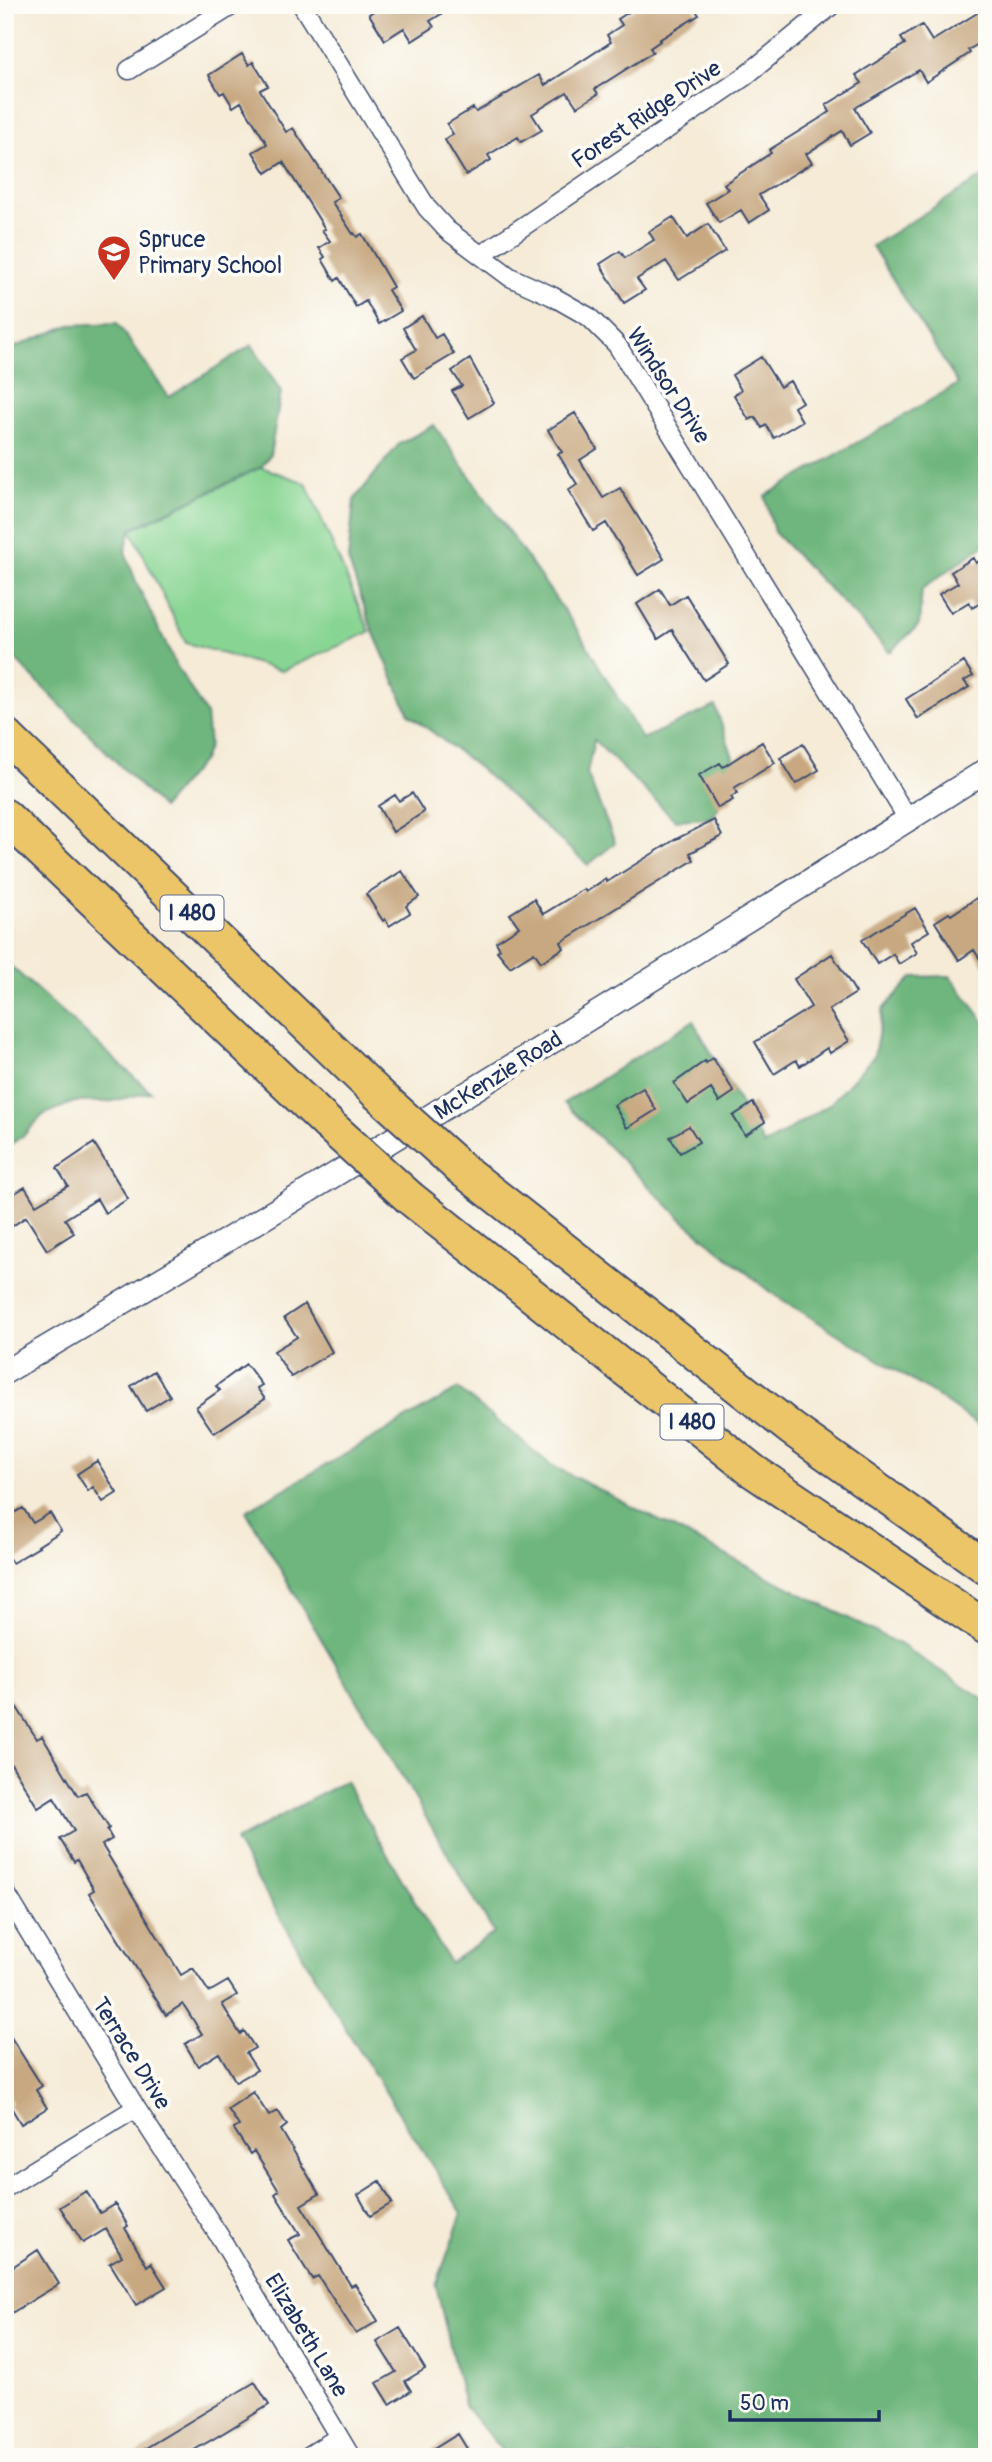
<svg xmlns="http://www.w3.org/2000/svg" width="992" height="2462" font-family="Pangolin,sans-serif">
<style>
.green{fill:#88d593;stroke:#528278;stroke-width:2}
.forest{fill:#6eb67d;stroke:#44726e;stroke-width:2}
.building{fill:#c7a881}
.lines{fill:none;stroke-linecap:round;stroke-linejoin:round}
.minor-casing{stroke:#3c4b70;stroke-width:21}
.tertiary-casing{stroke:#3c4b70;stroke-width:26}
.motorway-casing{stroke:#3c4b70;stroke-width:37}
.minor{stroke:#fff;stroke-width:18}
.tertiary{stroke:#fff;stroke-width:23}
.motorway{stroke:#edc569;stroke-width:33}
.motorway-bridge-casing{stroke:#3c4b70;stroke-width:37;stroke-linecap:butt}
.motorway-bridge{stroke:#edc569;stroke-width:33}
.labels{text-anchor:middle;stroke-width:7;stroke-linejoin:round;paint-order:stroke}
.shield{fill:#fdfcf7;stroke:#5f6c8c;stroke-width:2}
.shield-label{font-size:21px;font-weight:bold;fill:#1b2f5e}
.street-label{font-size:23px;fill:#1b2f5e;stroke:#fdfcf7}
.poi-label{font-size:23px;fill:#1b2f5e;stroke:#fdfcf7;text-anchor:start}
</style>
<rect width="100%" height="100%" fill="#fdfcf7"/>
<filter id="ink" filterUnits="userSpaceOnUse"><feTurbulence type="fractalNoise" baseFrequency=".0143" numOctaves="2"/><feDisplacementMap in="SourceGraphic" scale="14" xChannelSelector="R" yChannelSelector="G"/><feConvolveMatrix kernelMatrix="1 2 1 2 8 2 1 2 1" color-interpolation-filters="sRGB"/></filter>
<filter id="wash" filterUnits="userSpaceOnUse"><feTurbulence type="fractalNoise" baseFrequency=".00686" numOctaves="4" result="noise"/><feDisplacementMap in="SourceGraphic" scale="28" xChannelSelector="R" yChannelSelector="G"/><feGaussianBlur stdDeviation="1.57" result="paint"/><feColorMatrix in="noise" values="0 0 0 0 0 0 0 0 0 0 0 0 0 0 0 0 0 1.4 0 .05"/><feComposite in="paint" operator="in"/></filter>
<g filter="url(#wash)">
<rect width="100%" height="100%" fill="#f5ebd7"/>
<path class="green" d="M261,467L306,483L370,632L282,671L186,643L131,530Z"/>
<path class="forest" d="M987,174V543L922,589L919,625L890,652L774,532L765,496L958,384L872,246Z
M117,323L169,397L252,345L281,392L270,455L261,467L131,529L125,552L137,584L176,665L206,714L209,745L203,760L162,808L5,649V351L70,325Z
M434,425L579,632L642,739L715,706L739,774L712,818L675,820L594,740L587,773L615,843L588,865L479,768L409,714L372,629L348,560L354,500L399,444Z
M5,961L151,1092L108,1102H74L43,1115L24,1135L5,1148Z
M950,976L987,1025V1431L932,1393L770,1292L683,1220L564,1103L693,1021L764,1145L830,1104L874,1056L883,1009L913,977Z
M458,1389L551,1465L899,1644L987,1701V2457H507L464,2405L436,2286L462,2213L349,2034L235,1841L345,1781L450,1963L494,1933L246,1511Z"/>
<g id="blocks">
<path class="building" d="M384,5H456L430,21L434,27L412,41L404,28L385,40L369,14Z
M640,5H692L699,15L659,40L660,41L650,48L653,52L595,89L598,94L577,107L567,92L532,114L542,130L521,142L518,137L488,155L491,160L466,175L445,140L453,134L447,124L473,108L476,112L539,75L545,85L611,42L607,35L622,25L618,19Z
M987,7V39L968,50L970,53L926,82L919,70L855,108L870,133L850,145L842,131L806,154L812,163L759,195L769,210L749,223L741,210L719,223L706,203L728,189L724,184L771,153L769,150L830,112L826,105L862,83L856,75L905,44L901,38L922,25L932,41Z
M242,54L249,65L253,62L268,86L260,90L286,132L293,128L339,198L332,202L353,234L354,233L357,237L362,234L393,287L388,290L401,311L379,324L366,301L356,307L339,278L335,281L322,259L325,257L319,248L330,241L322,230L325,229L283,162L266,173L253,152L267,144L241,102L233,107L224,92L220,94L209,75Z
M673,217L687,238L708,224L725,251L679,280L666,261L637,279L645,290L624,303L600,264L620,251L625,258L654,240L649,232Z
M422,316L435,338L442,334L454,354L414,378L402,358L416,350L403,328Z
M761,357L780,387L790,381L802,402L794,407L802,421L774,438L766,425L762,428L755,417L749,420L734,395L741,390L732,375Z
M470,359L494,403L469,418L452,391L462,386L452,371Z
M575,413L597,449L580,460L603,498L620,488L664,559L638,575L606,523L593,531L568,490L577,484L558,454L562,452L548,430Z
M987,557V599L972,608L969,602L951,613L939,594L958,583L951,572L973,558L976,563Z
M660,589L670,605L686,595L729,664L704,680L672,630L658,639L637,604Z
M964,662L973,676L964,681L969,687L918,719L906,699Z
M762,742L775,763L734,788L737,793L731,797L733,800L718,808L699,775L720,763L723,767Z
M803,744L819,770L796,784L780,758Z
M412,793L424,812L393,832L378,806L395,795L399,801Z
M714,820L722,836L690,853L694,860L561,942L564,948L541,962L534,952L510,967L497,951L500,949L496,942L519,927L510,914L534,899L543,914L584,889L586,892L605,879L607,882L676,839Z
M402,871L419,897L406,906L410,913L389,926L385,919L383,921L366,894Z
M987,891V970L974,950L959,960L935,922L949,913L951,915Z
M915,908L929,931L911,942L917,953L899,964L893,954L877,964L862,940Z
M832,954L856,993L829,1010L849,1041L830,1053L827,1048L800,1066L796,1060L774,1074L755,1042L811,1007L794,979Z
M713,1058L734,1092L719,1102L711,1089L688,1104L674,1083L705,1061L706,1063Z
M643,1088L656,1110L627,1128L614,1105Z
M753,1103L765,1122L745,1135L733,1116Z
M689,1126L699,1142L680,1153L670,1137Z
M94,1143L128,1199L105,1213L97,1199L65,1219L74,1233L47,1250L26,1217L5,1231V1199L25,1187L36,1205L68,1186L57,1168Z
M305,1304L332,1352L291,1377L274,1351L297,1337L284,1318Z
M246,1364L262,1385L257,1388L265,1399L214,1433L196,1407L220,1390L216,1386Z
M154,1371L170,1396L146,1411L131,1386Z
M97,1461L117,1493L103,1502L93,1487L88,1491L77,1474Z
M23,1508L33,1523L50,1513L61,1531L38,1546L39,1547L12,1563L5,1552V1518Z
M5,1689L37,1739L42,1736L78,1796L86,1792L109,1828L107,1830L112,1839L102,1845L181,1975L193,1968L209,1992L228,1981L237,1995L222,2004L240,2034L244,2031L255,2048L246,2053L257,2070L236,2082L219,2053L198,2066L185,2044L202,2034L183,2004L166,2015L89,1893L94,1890L77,1860L74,1862L60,1839L74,1831L54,1798L38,1808L5,1754Z
M5,2028L42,2086L36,2090L47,2108L21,2124L9,2104L12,2103L5,2092Z
M253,2092L269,2116L278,2111L287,2125L281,2130L319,2194L301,2205L351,2286L355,2284L378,2321L356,2334L318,2276L312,2279L288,2240L300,2234L275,2194L279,2191L254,2151L250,2154L234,2129L239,2126L228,2109Z
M380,2181L392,2203L370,2216L358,2195Z
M86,2191L100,2213L115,2204L128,2226L125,2228L147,2266L151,2263L166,2287L136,2305L110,2263L122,2256L106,2229L83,2243L60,2207Z
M38,2250L59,2284L5,2317V2272Z
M400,2328L425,2369L405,2381L411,2391L390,2404L377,2383L396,2372L377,2342Z
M255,2382L269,2405L220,2435L182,2457H131Z
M458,2434L472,2457H421Z"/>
</g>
</g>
<g filter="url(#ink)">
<use href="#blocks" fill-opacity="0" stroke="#3c4b70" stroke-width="2"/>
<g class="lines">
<g class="minor-casing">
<path id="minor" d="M302,5L427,208L447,230L510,277L552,296L589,317L617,345L908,819
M129,70L233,5
M481,255L744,77L832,5
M5,1892L136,2108L220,2237L351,2457
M5,2188L136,2108
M307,2457L339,2437"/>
</g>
<g class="tertiary-casing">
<path id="tertiary" d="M5,1372C336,1178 661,974 987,770"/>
</g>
<g class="motorway-casing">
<path id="motorway" d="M5,735L377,1093
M5,816L328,1124
M459,1167L792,1429L987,1568
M410,1198L753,1471L987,1628"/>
</g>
<use href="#minor" class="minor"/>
<use href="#tertiary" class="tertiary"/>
<use href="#motorway" class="motorway"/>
<g class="motorway-bridge-casing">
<path id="motorway-bridge" d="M377,1093L459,1167
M328,1124L410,1198"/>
</g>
<use href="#motorway-bridge" class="motorway-bridge"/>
</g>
</g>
<defs>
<g id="school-pin" transform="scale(1.75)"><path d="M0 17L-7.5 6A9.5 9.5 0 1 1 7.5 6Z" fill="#c8321e" stroke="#fdfcf7"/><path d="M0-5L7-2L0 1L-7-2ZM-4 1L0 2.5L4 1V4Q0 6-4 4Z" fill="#fff"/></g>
</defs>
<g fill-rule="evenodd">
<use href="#school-pin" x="114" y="252"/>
</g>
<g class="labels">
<g class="shield">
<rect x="160.5" y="895.5" width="63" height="35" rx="5"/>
<rect x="660.5" y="1404.5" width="63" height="35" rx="5"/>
</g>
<g class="shield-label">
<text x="192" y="920">I 480</text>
<text x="692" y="1429">I 480</text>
</g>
<g class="street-label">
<text transform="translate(646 114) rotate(-34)" y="8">Forest Ridge Drive</text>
<text transform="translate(669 385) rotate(57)" y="8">Windsor Drive</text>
<text transform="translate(498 1075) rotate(-32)" y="8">McKenzie Road</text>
<text transform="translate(132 2053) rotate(58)" y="8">Terrace Drive</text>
<text transform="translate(307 2335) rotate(59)" y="8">Elizabeth Lane</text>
</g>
<g class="poi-label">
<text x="138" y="247">Spruce<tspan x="138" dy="26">Primary School</tspan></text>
</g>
</g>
<rect width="992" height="2462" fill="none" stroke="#fdfcf7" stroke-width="28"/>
<path d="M730 2410v10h149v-10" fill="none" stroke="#1b2f5e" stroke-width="3.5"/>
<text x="740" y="2410" font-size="21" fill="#1b2f5e" stroke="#fdfcf7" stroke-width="5" paint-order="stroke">50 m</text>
</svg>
